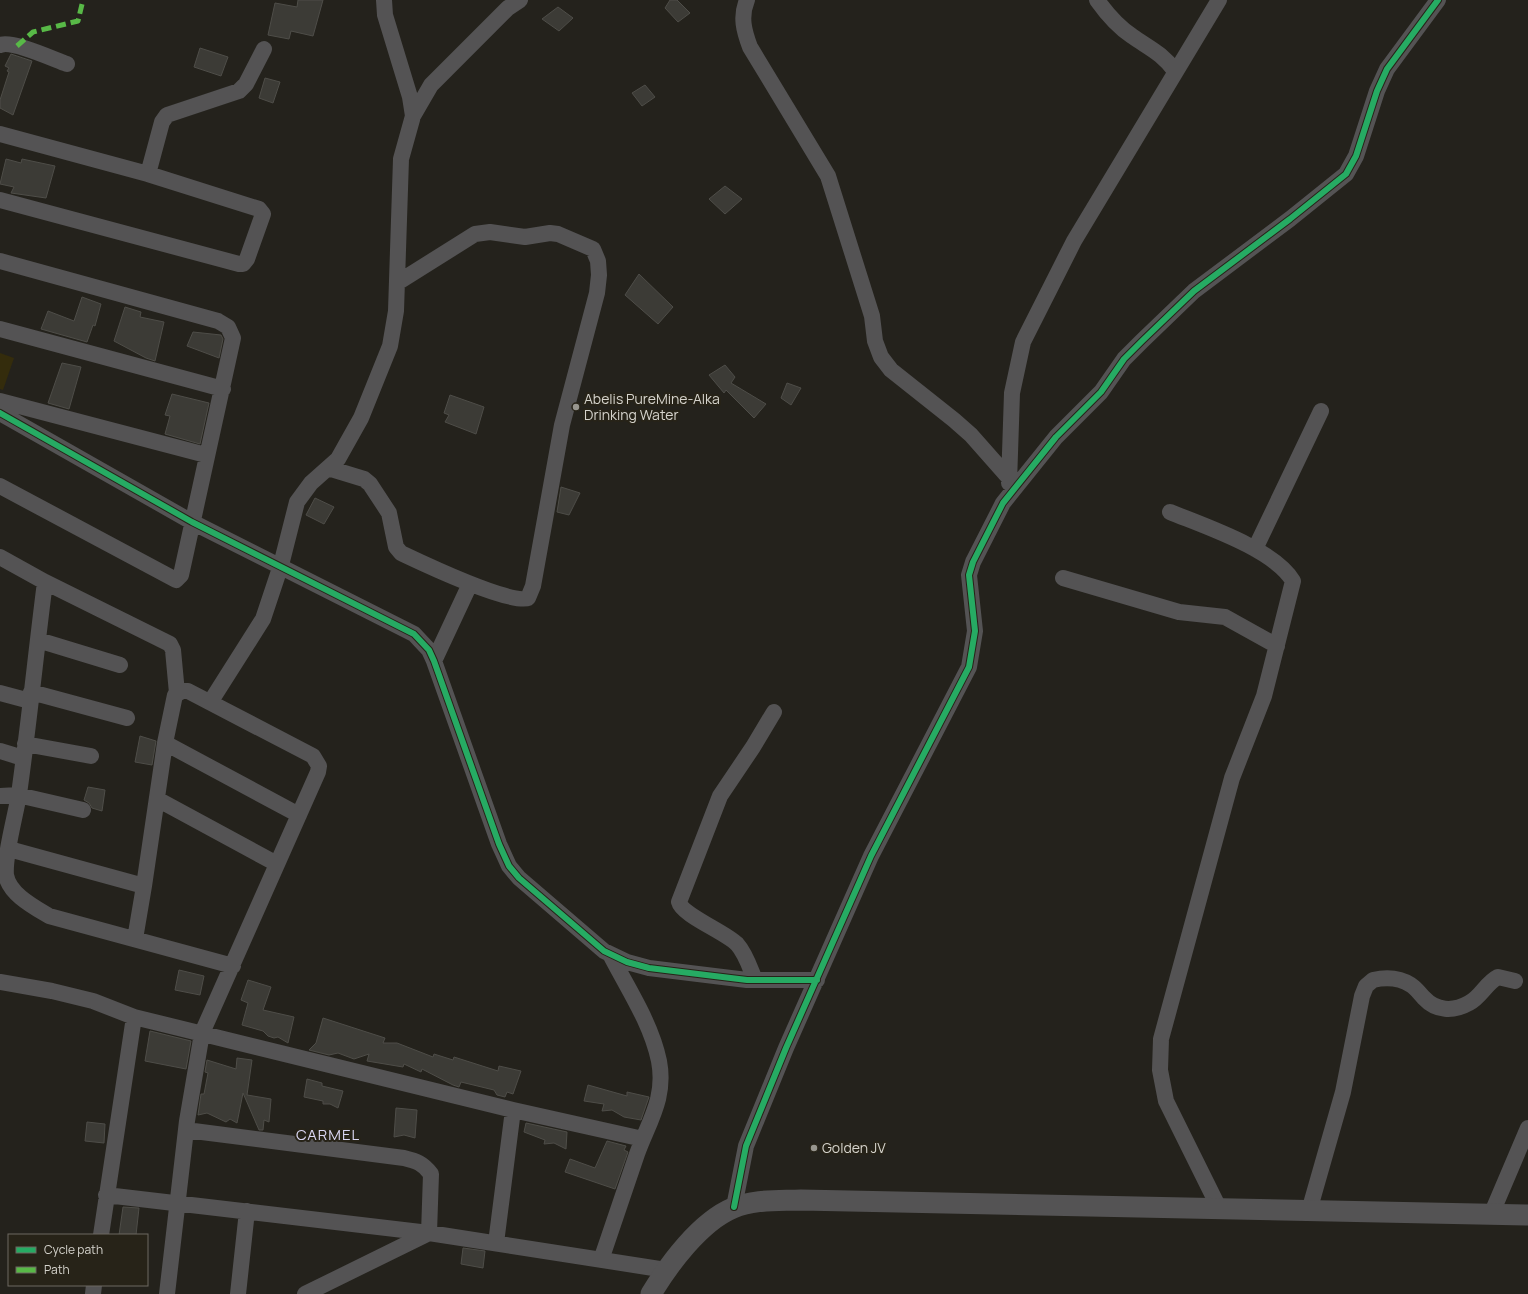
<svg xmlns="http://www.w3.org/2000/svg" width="1528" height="1294" font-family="Manrope,sans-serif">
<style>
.green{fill:#342c0c}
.building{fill:#3c3b36;stroke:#4e4d48}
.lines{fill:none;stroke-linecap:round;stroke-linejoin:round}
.minor{stroke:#545354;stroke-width:16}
.tertiary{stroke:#545354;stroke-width:21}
.quiet{stroke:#58b947;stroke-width:5;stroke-dasharray:10 5;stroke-linecap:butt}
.cycleway-casing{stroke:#272318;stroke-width:8}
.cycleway{stroke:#26ab63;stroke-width:6}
.poi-dot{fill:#97958e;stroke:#272318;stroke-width:1.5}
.labels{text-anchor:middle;stroke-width:4;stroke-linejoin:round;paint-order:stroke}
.poi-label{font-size:14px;fill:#d5d3cc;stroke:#272318;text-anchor:start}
.neighbourhood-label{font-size:15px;letter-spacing:1px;fill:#dbd8f5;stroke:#272318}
</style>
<rect width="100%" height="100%" fill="#24221c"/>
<path class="green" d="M0,353L14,358L3,390L0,389Z"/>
<path class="building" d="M298,0H323L313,36L291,31L289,39L268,35L275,3L297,7Z
M670,0H677L690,13L678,22L665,8Z
M558,7L573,18L559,31L542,19Z
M200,48L228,57L221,76L194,67Z
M11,54L32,61L13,115L0,108V100L9,72L7,71L9,68L5,66Z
M265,78L280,82L273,103L259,98Z
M645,85L655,97L642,106L632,93Z
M6,159L21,163L22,159L55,166L46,198L11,193L14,187L0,184Z
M725,186L742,199L725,214L709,199Z
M639,274L673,307L658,324L625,295Z
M82,297L101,304L95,326L93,325L87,342L41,329L48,311L74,321Z
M125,307L141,312L140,317L164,322L155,361L146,358L114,341Z
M193,332L221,335L223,339L219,358L187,346Z
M62,363L81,367L69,409L48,403Z
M725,365L735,377L731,383L766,404L754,418L726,390L724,393L709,375Z
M787,383L801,388L791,405L781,398Z
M172,394L209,403L200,444L165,434L170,416L165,415Z
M450,395L484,407L476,434L445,422L449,415L444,413Z
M561,487L580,493L569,515L557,512Z
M315,498L334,507L324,524L306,515Z
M140,736L156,741L152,765L135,762Z
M88,787L105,790L102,811L92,808L89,803L84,800Z
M179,970L204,976L200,995L175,990Z
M248,980L271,987L263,1010L294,1017L288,1043L278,1037L274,1038L268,1036L263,1031L242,1025L248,1003L241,1000Z
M323,1018L385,1038L383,1043H397L433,1057L434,1054L453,1060L454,1057L498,1071L499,1066L521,1071L513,1094L507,1092L505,1097L497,1095L494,1090L461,1082L459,1087L453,1085L422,1069L421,1072L404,1064L403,1067L367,1061L369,1054L354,1059L338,1053L329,1055L309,1050L316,1043Z
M150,1031L191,1041L186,1069L145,1061Z
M237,1058L252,1060L247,1095L271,1099L269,1122L264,1120L263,1130H259L243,1093L237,1123L230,1119L226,1122L207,1113L198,1115L201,1094H204L208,1073L205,1072L207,1060L236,1069Z
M307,1079L322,1083V1086L343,1091L338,1108L330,1104H323V1101L304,1097Z
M588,1085L627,1096V1092L649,1097L641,1120L624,1117L612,1110L602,1111L604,1104L584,1101Z
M396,1108L417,1110L415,1138L404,1135L394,1137Z
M87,1122L105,1124L104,1143L85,1141Z
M526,1123L567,1132L566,1149L554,1143L544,1144L545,1140L524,1132Z
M607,1141L626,1146L624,1150L628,1152L615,1189L565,1172L570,1159L595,1168Z
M123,1207L139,1208L136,1235H119Z
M463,1248L485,1251L483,1268L461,1264Z"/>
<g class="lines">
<path class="minor" d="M747,0C740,17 744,31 750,47L828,176L872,316L875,341L881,357L891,370L954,420L971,435L1009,478
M1097,0C1107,14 1117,26 1132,36C1149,48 1162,53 1175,71
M0,45C12,40 53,59 67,64
M413,116L431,85L508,8L520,0
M0,134L148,174L259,209L263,214L247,259L243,264H239L0,200
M148,174L162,122L167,115L239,91L246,84L264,49
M0,261L218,321L228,327L233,338L181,575L176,580L0,486
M0,329L223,389
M0,401L206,455
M0,413L192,522L414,634L429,650L434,661L499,844L509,866L519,878L604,951L627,962L649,968L747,980H817
M328,468L364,479L370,484L389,513L396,547L401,553C420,562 512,606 528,598L533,586L562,425L597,293L599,275L598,261L593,249L558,234L550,233L525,237L490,232L475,234L397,283
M1009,483L1012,393L1023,342L1074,241L1219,0
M1170,512C1204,526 1274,549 1293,581L1264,696L1232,778L1161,1039L1160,1070L1166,1101L1220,1210
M1255,549L1321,411
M0,557L45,582L170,644L173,650L177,693
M1063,578L1179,612L1225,617L1277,646
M45,582C36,652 29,723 19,794C16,814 4,856 6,875C9,894 34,907 49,916L233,966
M38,640L120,665
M434,661L470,584
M31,692L127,718
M0,693L30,701
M211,701L263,619L281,565L297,502L311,483L338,459L361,418L390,346L396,311L401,159L413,116L410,97L385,15L384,0
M165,743L299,815
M25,744L91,756
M0,751L23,758
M0,796L18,795L83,810
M157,799L277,864
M9,849L144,886
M135,939L144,886L165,743L175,695L182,691H188L313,756L319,766L318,772L202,1033L187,1121L167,1294
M755,980C750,968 746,954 737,944C725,932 682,915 679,902L720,796L753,747L774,712
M0,982L52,991L93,1001L134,1017L513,1110L643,1139
M186,1130L404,1158C416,1161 423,1163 431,1174L429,1233L305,1294
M106,1195L429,1233L666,1270
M734,1207L746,1146L786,1048L871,856L969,667L975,631L969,575L973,562L1003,503L1056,437L1101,392L1124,359L1142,341L1194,291L1290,219L1346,174L1356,156L1377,91L1387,69L1438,0
M1309,1211L1343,1092L1362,996L1366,986L1373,980C1386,977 1400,978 1411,985C1416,988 1420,994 1424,998C1436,1011 1453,1012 1469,1003C1481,997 1486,983 1498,977L1515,981
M1491,1215L1528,1128
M101,1235L134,1017
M496,1243L513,1110
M601,1260C613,1225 625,1189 637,1154C649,1121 666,1098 659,1061C651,1023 628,989 611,956
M93,1294L94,1285
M238,1294L247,1211"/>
<path class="tertiary" d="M651,1294C669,1264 700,1222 733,1208C754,1199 779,1201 801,1200L1528,1215"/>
<path class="quiet" d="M17,46L33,32L78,21L83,0"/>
<g class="cycleway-casing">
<path id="cycleway" d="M0,413L192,522L414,634L429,650L434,661L499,844L509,866L519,878L604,951L627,962L649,968L747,980H817
M734,1207L746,1146L786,1048L871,856L969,667L975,631L969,575L973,562L1003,503L1056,437L1101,392L1124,359L1142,341L1194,291L1290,219L1346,174L1356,156L1377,91L1387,69L1438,0"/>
</g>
<use href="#cycleway" class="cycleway"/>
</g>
<g class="poi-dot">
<circle cx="576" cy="407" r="4"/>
<circle cx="814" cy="1148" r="4"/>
</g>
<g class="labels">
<g class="poi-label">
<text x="584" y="404">Abelis PureMine-Alka<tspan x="584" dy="16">Drinking Water</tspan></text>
<text x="822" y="1153">Golden JV</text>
</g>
<g class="neighbourhood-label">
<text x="328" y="1140">CARMEL</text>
</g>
</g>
<rect x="8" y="1234" width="140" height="52" fill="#272318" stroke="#6d6960"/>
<rect x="16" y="1247" width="20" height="6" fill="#26ab63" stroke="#6d6960"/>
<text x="44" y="1254" font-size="12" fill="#d5d3cc">Cycle path</text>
<rect x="16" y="1267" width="20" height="6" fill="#58b947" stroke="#6d6960"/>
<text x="44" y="1274" font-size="12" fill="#d5d3cc">Path</text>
</svg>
